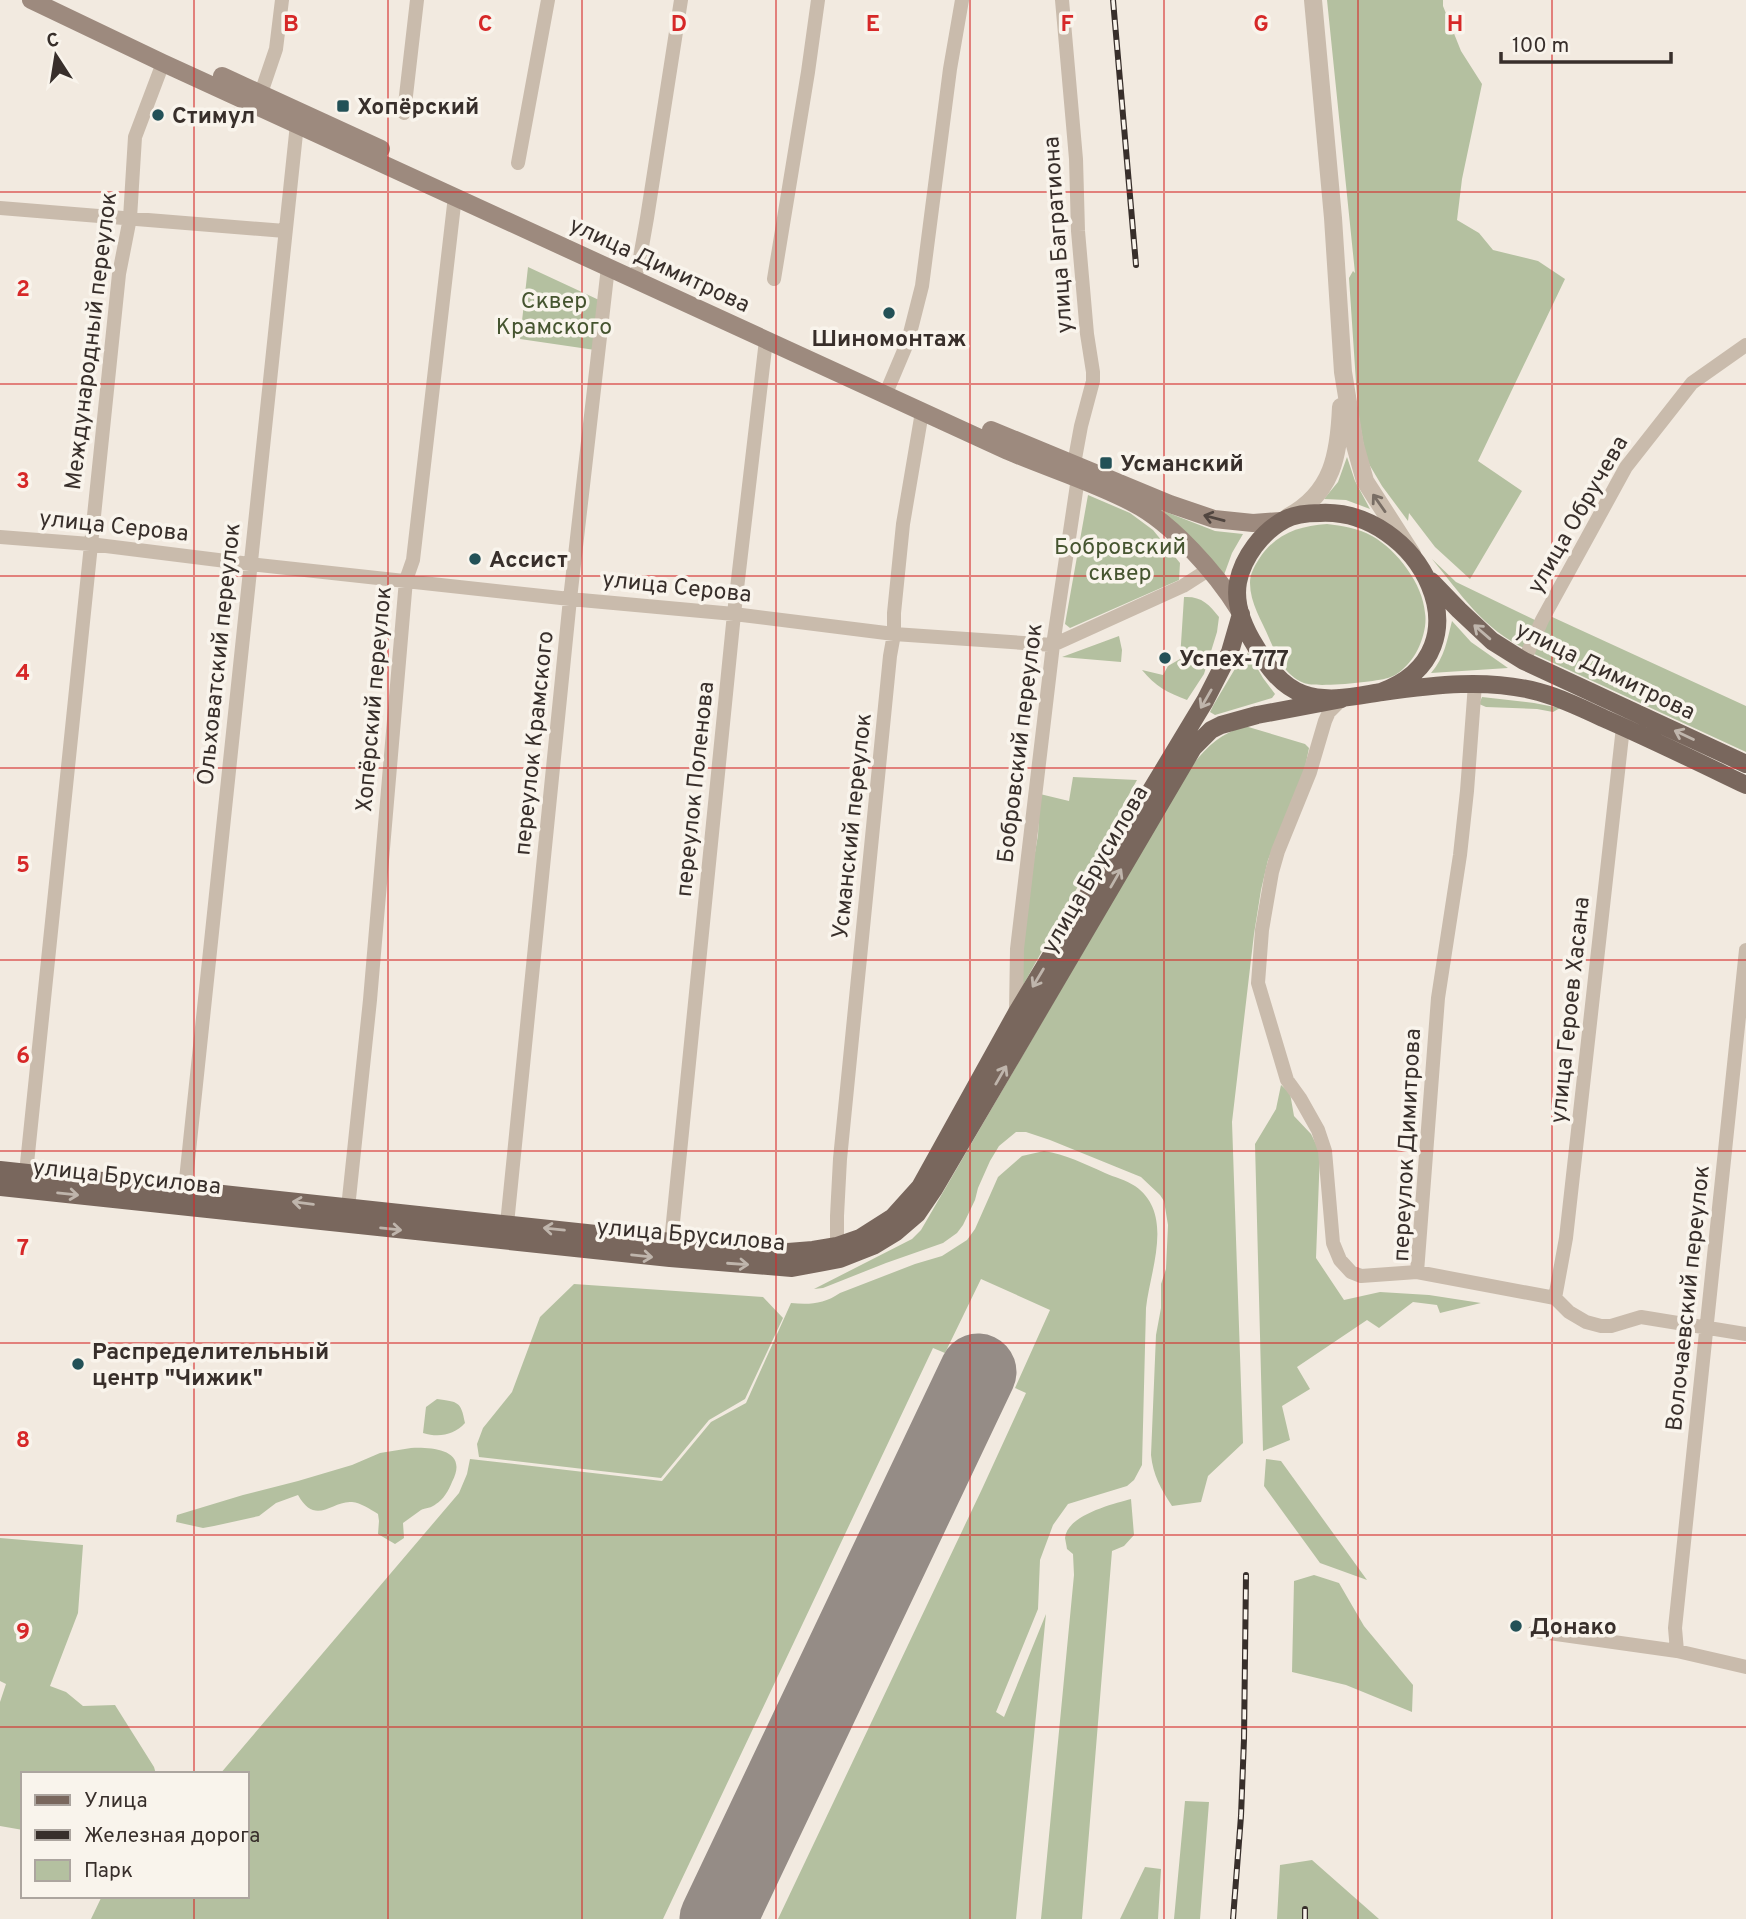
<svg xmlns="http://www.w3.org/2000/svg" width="1746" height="1919" font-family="Overpass,sans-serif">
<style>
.green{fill:#b4c0a0}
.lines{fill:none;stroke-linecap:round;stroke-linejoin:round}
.runway{stroke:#958c86;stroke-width:77}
.minor{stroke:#c9bbac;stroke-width:14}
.tertiary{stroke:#c9bbac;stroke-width:18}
.secondary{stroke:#9d8a7e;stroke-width:18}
.primary{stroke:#79675d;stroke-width:18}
.rail-casing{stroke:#382f2b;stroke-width:6}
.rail{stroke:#f9f4ec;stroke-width:3.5;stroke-dasharray:10;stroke-linecap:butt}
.oneway{stroke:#796e65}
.oneway2{stroke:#514640}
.oneway3{stroke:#bfb5ac}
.grid{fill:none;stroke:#d62828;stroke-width:2;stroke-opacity:0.55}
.poi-dot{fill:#235157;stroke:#f9f4ec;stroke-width:2.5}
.labels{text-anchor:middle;stroke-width:7;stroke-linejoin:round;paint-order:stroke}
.poi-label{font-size:23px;font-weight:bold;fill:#382f2b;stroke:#f9f4ec;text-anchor:start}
.street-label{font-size:23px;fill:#382f2b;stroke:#f9f4ec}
.park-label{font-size:23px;fill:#465530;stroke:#f9f4ec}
.grid-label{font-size:23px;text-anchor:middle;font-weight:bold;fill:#d62828;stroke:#f9f4ec;stroke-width:7;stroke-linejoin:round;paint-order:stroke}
</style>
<rect width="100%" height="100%" fill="#f2eae0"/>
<path class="green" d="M1327,0H1443V6L1461,51L1482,84L1462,179L1457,220L1479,233L1493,250L1538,261L1565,279L1478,461L1522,491L1470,579L1435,547L1409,513L1408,521L1382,486L1369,464L1365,453L1358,412L1349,278L1353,271L1355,273Z
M528,267L599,300L595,350L520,339Z
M1347,457L1355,481L1370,509L1346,500L1324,499L1338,482Z
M1088,495L1130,513L1153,530L1180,563L1179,580L1070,628L1065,624Z
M1161,510L1215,531L1243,534L1232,553L1224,575L1161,513Z
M1327,524C1342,526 1358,528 1372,536C1397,550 1423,584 1425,613C1427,624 1423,639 1418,649C1413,660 1400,675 1388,678C1374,682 1316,688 1304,683C1284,675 1277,656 1269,638C1262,621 1250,603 1250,583C1250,574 1254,567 1259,559C1275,534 1298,526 1327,524Z
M1432,559L1456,582L1539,622L1526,649C1484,630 1460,593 1432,559Z
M1184,597C1201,596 1209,604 1219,617L1217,632L1204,674L1187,700C1168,693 1155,686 1142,670L1163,675L1168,666L1180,659Z
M1550,616L1746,706V752L1532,653Z
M1452,621L1471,642L1508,668L1431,673C1445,657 1447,640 1452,621Z
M1119,636L1122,650L1121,662L1062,657Z
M1245,652L1249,654L1263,678L1275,694L1272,698L1215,715L1210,712L1214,704Z
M1482,697L1534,703L1560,708L1553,712L1537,709L1486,707L1479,704Z
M1245,726L1305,744L1309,748L1305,768L1268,860L1261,890L1254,934L1232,1122L1243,1443L1208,1476L1201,1502L1172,1506C1161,1489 1153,1475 1151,1455L1156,1335L1161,1308V1284L1166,1269L1168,1225L1164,1201L1160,1195L1141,1177L1050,1140L1026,1132H1016L999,1146L990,1161L978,1188L975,1200L963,1225L957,1233L943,1243L886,1263L823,1288L814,1289L912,1239L921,1230L1188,771C1204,749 1219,734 1245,726Z
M1073,777L1137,780L1021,989L1012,987L1038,835L1040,794L1069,801Z
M1281,1085L1290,1093L1294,1116L1311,1134L1320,1152L1316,1258L1344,1300L1380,1292L1429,1295L1481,1303L1440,1313L1437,1305L1413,1302L1379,1328L1367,1320L1297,1367L1310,1389L1282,1406L1290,1440L1263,1451L1255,1144L1276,1109Z
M1044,1151C1065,1154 1085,1164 1105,1173C1114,1177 1126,1180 1135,1186C1175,1214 1150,1270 1146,1308L1142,1465L1134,1480L1127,1486L1068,1504L1053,1525L1040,1560L1038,1609L996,1712L1004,1717L1046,1614L1016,1919H778L982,1489L1026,1393L1015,1388L1050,1310L981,1279L945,1353L933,1348L663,1919H91L102,1896H247V1774H220L459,1493L467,1474L470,1459L662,1481L711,1422L746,1403L791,1303C809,1305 824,1304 840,1293L915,1264L942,1256L967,1240L975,1229L998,1177L1022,1156Z
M574,1284L763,1297L783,1318L745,1399L709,1420L661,1478L479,1457L477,1444L483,1428L512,1392L540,1317Z
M437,1399C458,1402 461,1401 465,1423C454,1435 439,1438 423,1433L426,1407Z
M411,1448C434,1447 469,1450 452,1482C449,1490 443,1500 436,1504C432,1508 425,1508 421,1510C415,1514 409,1519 403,1523L404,1538L395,1544L378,1534L379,1521L378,1514C370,1509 361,1503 352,1502C332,1500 316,1527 298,1495L276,1503L259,1516L214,1526L203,1528L176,1522L177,1515L243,1495L298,1481L352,1465L380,1453Z
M1266,1459L1281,1461L1367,1580L1320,1563L1264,1486Z
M1131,1499L1134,1535L1124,1546L1112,1551L1082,1919H1041L1074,1575L1073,1554L1067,1549C1067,1548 1065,1538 1065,1538C1067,1515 1113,1504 1131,1499Z
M0,1538L83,1545L78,1613L50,1686L66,1692L83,1706L115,1705L154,1767L156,1774H23V1830L0,1826V1702L6,1684L0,1681Z
M1314,1575L1339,1583L1364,1626L1413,1685L1412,1712L1346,1685L1292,1672L1294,1581Z
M1185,1801L1209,1802L1200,1919H1174Z
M1312,1860L1379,1919H1277L1280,1865Z
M1145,1867L1161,1869L1158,1919H1120Z"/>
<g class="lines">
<path class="runway" d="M718,1919L978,1372"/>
<path class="minor" d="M1062,0L1076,159L1078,231L1087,334L1093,372V381L1081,426L1074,464
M261,93L276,49L282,0
M404,113L417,0
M518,163L548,0
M0,208L285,231
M638,269L647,218L681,0
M774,279L808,72L818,0
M889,386L908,341L922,286L950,69L962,0
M0,537L90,544L250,564L570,599L734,614L894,634L1053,645L1183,586L1208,570
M1524,661L1542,620L1626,467L1692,383L1746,345
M1342,699L1329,712L1325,721L1310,772L1278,851L1272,872L1262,930L1258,983L1287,1080L1300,1098L1318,1130L1325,1151L1333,1243L1340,1260L1351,1272L1361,1276L1417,1272L1555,1298L1569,1312L1586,1322L1601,1326H1611L1641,1317L1746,1334
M1016,1014L1017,949L1053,645L1078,478
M26,1173L119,274L130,218L135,137L163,63
M185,1189L297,124
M348,1208L370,1000L406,580L413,560L455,196
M507,1224L570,599L608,267
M671,1242L734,614L766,340
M837,1246V1216L840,1159L890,656L894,634V613L903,524L922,412
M1417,1272L1438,998L1460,855L1467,791L1475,684
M1555,1298L1566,1238L1623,727
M1535,1631L1677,1651L1746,1667
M1677,1651L1675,1628L1746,950"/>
<path class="tertiary" d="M1313,0L1333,218L1343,372L1355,445L1365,481L1412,554
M1288,517C1333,493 1339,454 1341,407"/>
<path class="secondary" d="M31,0L163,63L1008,451C1050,469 1093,482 1133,503C1172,523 1216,573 1239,610
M222,76L381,149
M991,430L1170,504L1214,519L1253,523L1281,521"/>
<path class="primary" d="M1431,581L1459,610L1492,641L1524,661L1746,764
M1381,692C1493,651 1419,508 1320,513C1308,513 1294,514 1284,520C1262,532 1243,557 1238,582C1234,604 1244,628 1256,647C1267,666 1281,686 1303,694C1329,703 1356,696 1382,692C1433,685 1489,678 1539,692C1561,698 1582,708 1603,718C1651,739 1698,762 1746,785
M0,1170L671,1242L788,1252L813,1250L837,1246L860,1238L893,1217L920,1187L1016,1014L1205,701L1230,652L1241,614
M0,1187L670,1258L792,1268L840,1259L873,1246L896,1232L917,1214L934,1189L1193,748L1211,730L1221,725L1257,715L1342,699"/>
<g class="rail-casing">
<path id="rail" d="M1113,0L1136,265
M1233,1919L1241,1816L1244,1739L1246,1575
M1305,1919V1909"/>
</g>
<use href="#rail" class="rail"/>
</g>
<defs><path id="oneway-shaft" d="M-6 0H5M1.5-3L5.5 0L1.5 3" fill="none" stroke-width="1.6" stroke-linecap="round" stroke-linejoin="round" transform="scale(1.75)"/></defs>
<use class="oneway" href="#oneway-shaft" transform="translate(1379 503) rotate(-125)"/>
<use class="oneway2" href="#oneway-shaft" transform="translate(1214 518) rotate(-165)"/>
<g class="oneway3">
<use href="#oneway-shaft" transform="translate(1482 632) rotate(-139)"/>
<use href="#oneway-shaft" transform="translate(1206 699) rotate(120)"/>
<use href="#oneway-shaft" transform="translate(1684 735) rotate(-155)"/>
<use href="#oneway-shaft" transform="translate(1116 878) rotate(-60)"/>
<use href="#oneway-shaft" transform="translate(1038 978) rotate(121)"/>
<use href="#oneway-shaft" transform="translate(1001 1075) rotate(-60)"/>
<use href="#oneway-shaft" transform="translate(68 1194) rotate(6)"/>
<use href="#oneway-shaft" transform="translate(303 1203) rotate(-173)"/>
<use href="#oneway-shaft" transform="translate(391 1229) rotate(6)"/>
<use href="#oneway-shaft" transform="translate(554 1229) rotate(-174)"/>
<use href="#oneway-shaft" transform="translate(642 1256) rotate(6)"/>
<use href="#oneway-shaft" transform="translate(738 1264) rotate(4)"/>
</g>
<path class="grid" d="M194,0V1774M388,0V1919M582,0V1919M776,0V1919M970,0V1919M1164,0V1919M1358,0V1919M1552,0V1919M0,192H1746M0,384H1746M0,576H1746M0,768H1746M0,960H1746M0,1151H1746M0,1343H1746M0,1535H1746M0,1727H1746M194,1896V1919"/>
<g class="poi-dot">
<rect x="336" y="99" width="14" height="14" rx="3.5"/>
<circle cx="158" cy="115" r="7"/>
<circle cx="889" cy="313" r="7"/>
<rect x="1099" y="456" width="14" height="14" rx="3.5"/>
<circle cx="475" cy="559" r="7"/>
<circle cx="1165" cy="658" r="7"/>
<circle cx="78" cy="1364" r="7"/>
<circle cx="1516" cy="1626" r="7"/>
</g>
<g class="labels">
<g class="poi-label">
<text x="357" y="114">Хопёрский</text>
<text x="172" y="123">Стимул</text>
<text x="889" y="346" text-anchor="middle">Шиномонтаж</text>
<text x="1120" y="471">Усманский</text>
<text x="489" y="567">Ассист</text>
<text x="1179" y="666">Успех-777</text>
<text x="92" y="1359">Распределительный<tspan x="92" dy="26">центр "Чижик"</tspan></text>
<text x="1530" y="1634">Донако</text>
</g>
<g class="street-label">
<text transform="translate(1057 235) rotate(-94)" y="8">улица Багратиона</text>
<text transform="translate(660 264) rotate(25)" y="8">улица Димитрова</text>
<text transform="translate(90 341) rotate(-83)" y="8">Международный переулок</text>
<text transform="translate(1577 514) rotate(-60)" y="8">улица Обручева</text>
<text transform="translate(114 525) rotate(6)" y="8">улица Серова</text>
<text transform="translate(677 586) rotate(6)" y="8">улица Серова</text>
<text transform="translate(218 654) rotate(-84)" y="8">Ольховатский переулок</text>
<text transform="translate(1606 670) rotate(26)" y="8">улица Димитрова</text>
<text transform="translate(373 699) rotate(-85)" y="8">Хопёрский переулок</text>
<text transform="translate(533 743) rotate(-84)" y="8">переулок Крамского</text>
<text transform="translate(1019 743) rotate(-83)" y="8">Бобровский переулок</text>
<text transform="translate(694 789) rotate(-84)" y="8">переулок Поленова</text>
<text transform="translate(851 826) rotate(-84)" y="8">Усманский переулок</text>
<text transform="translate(1094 869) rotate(-60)" y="8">улица Брусилова</text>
<text transform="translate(1569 1010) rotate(-84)" y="8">улица Героев Хасана</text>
<text transform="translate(1406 1145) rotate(-87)" y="8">переулок Димитрова</text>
<text transform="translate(127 1176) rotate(6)" y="8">улица Брусилова</text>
<text transform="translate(691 1234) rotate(5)" y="8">улица Брусилова</text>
<text transform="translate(1687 1298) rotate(-84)" y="8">Волочаевский переулок</text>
</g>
<g class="park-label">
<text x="554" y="308">Сквер<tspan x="554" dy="26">Крамского</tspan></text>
<text x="1120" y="554">Бобровский<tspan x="1120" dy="26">сквер</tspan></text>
</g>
</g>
<g class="grid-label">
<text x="291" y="31">B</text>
<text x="485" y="31">C</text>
<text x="679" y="31">D</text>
<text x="873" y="31">E</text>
<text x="1067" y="31">F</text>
<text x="1261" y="31">G</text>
<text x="1455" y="31">H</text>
<text x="23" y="296">2</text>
<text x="23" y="488">3</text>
<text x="23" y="680">4</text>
<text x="23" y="872">5</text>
<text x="23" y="1063">6</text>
<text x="23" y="1255">7</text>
<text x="23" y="1447">8</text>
<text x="23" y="1639">9</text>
</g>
<rect x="21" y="1772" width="228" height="126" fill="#f9f4ec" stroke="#aca59f" stroke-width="2"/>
<rect x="35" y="1795" width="35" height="10" fill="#79675d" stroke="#aca59f" stroke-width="2"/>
<text x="84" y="1807" font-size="21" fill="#382f2b">Улица</text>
<rect x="35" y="1830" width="35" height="10" fill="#382f2b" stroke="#aca59f" stroke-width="2"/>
<text x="84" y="1842" font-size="21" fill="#382f2b">Железная дорога</text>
<rect x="35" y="1860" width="35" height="21" fill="#b4c0a0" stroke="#aca59f" stroke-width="2"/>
<text x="84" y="1877" font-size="21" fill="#382f2b">Парк</text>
<g transform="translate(56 56) rotate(348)" stroke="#f9f4ec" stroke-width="5" paint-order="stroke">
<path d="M0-5L12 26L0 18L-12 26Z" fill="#382f2b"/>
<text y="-10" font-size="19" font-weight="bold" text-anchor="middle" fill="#382f2b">С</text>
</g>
<path d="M1501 52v10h170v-10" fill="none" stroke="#382f2b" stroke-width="3.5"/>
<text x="1512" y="52" font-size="21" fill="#382f2b" stroke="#f9f4ec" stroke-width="5" paint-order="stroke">100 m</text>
</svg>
